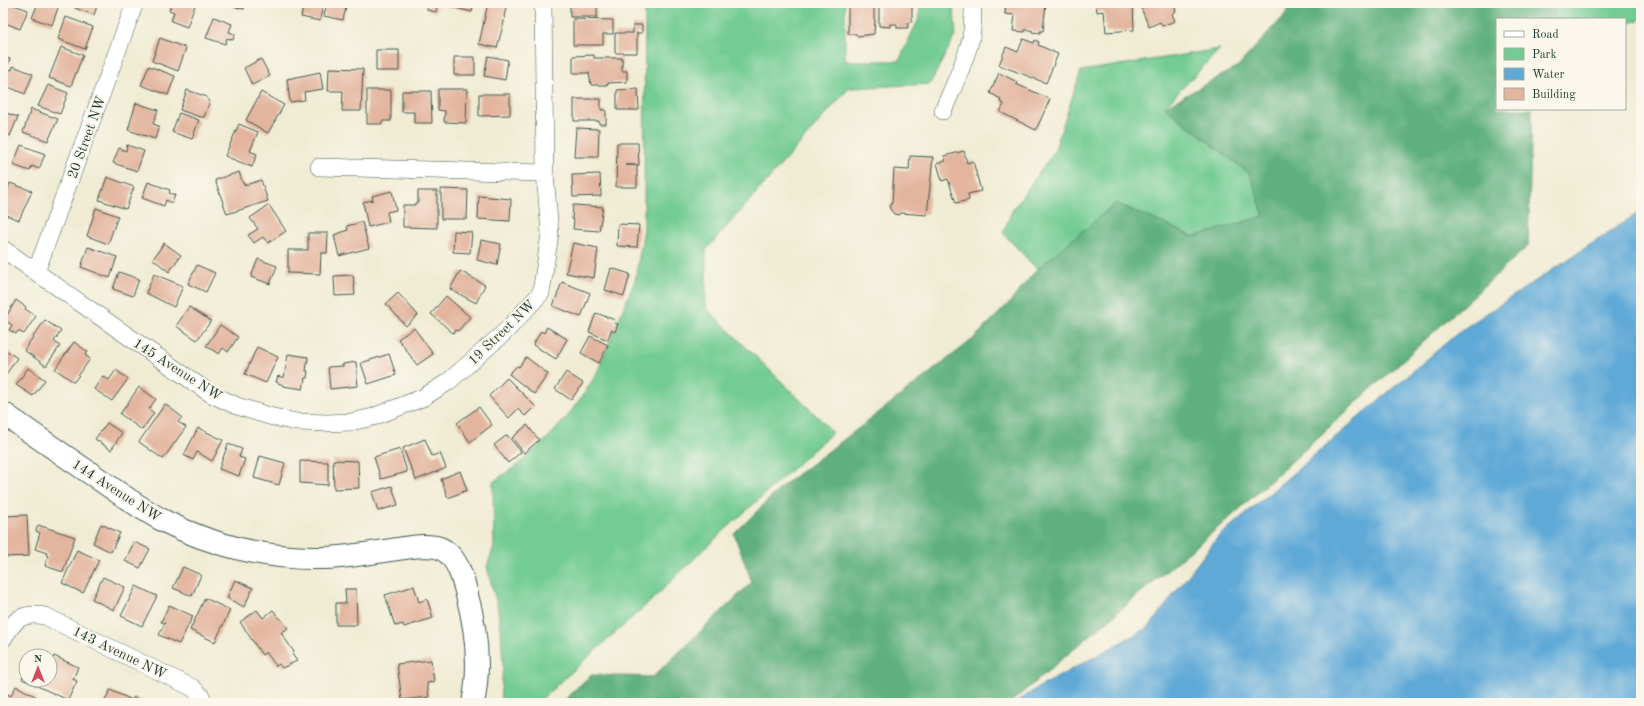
<svg xmlns="http://www.w3.org/2000/svg" width="1644" height="706" font-family="'Old Standard TT',serif">
<style>
.green{fill:#73cc93;stroke:#498464}
.forest{fill:#5eb07d;stroke:#3e7658}
.water{fill:#5fa9d7;stroke:#3f7386}
.building{fill:#e3b59f}
.lines{fill:none;stroke-linecap:round;stroke-linejoin:round}
.street-casing{stroke:#3e574c;stroke-width:18}
.secondary-casing{stroke:#3e574c;stroke-width:24}
.street{stroke:#fff;stroke-width:17}
.secondary{stroke:#fff;stroke-width:22}
.labels{text-anchor:middle;stroke-width:4;stroke-linejoin:round;paint-order:stroke}
.street-label{font-size:14px;fill:#1f3d34;stroke:#fbf7ec}
</style>
<rect width="100%" height="100%" fill="#fbf7ec"/>
<filter id="ink" filterUnits="userSpaceOnUse"><feTurbulence type="fractalNoise" baseFrequency=".025" numOctaves="2"/><feDisplacementMap in="SourceGraphic" scale="8" xChannelSelector="R" yChannelSelector="G"/><feConvolveMatrix kernelMatrix="1 2 1 2 8 2 1 2 1" color-interpolation-filters="sRGB"/></filter>
<filter id="wash" filterUnits="userSpaceOnUse"><feTurbulence type="fractalNoise" baseFrequency=".012" numOctaves="4" result="noise"/><feDisplacementMap in="SourceGraphic" scale="16" xChannelSelector="R" yChannelSelector="G"/><feGaussianBlur stdDeviation="0.9" result="paint"/><feColorMatrix in="noise" values="0 0 0 0 0 0 0 0 0 0 0 0 0 0 0 0 0 1.4 0 .05"/><feComposite in="paint" operator="in"/></filter>
<g filter="url(#wash)">
<rect width="100%" height="100%" fill="#f0ecd4"/>
<path class="green" d="M645,3H845V61H899L920,16V3H953L956,34L930,84L849,88L706,250V308L833,432L704,549L654,598L537,703H500L503,665L501,631L497,605L487,567L494,546L493,482L517,465L546,440L567,417L585,392L596,375L635,280L644,229Z
M1557,3H1641V19L1625,25V19H1553Z
M1220,49L1164,107L1250,174L1264,216L1194,237L1116,203L1037,269L1003,233L1013,209L1054,152L1081,71Z"/>
<path class="forest" d="M1289,3H1557L1553,19H1497V109H1532L1528,246L1233,515L1010,703H563L570,694L591,675L653,677L752,582L734,534L781,487L859,428L972,340L1010,302L1037,269L1116,203L1194,237L1264,216L1250,174L1164,107L1237,67L1286,14Z"/>
<path class="water" d="M1641,211V703H1016L1034,690L1149,627L1217,538L1460,331Z"/>
<g id="blocks">
<path class="building" d="M8,3L28,10L20,29L3,22V15Z
M38,3H53L59,5L52,25L32,18Z
M77,3H98L94,15L75,8Z
M172,3H196L187,27L171,21L174,12L169,10Z
M223,3H245L244,9L223,4Z
M304,3H323L320,21L301,17Z
M327,3H347L343,20L324,16Z
M428,3H440V7L437,6L436,12L427,10Z
M443,3H474L472,12L443,5Z
M488,3H507L504,17L505,18L497,48L479,44Z
M570,3H597V17H570Z
M848,3H867V5H874V19L875,20L874,34L858,36L856,34H848Z
M879,3H912V22H908V28H897V24H890V27L879,26Z
M1006,3H1046L1043,31H1040V33L1032,32V30H1025V32L1013,31L1015,15L1005,14Z
M1096,3H1133L1134,30L1106,32L1104,11L1097,12Z
M1139,3H1173L1176,11L1172,14L1175,21L1162,26L1160,22L1149,27Z
M66,17L93,27L85,49L58,39Z
M214,17L232,24L229,32L235,34L233,40L227,38L225,44L206,38Z
M573,19L613,20V34H603V45H573Z
M633,25H642V33H637V53H615V33H633Z
M160,38L186,48L178,71L152,61Z
M1023,39L1034,43L1035,40L1039,42L1038,45L1058,54L1046,83L999,65L1006,47L1018,52Z
M61,47L83,55L71,86L49,78Z
M376,50H399V71H376Z
M594,55V58H622V71H627V82L608,83V85H591L589,73H573V56Z
M488,56L508,60L505,80L484,76Z
M3,57L10,59L3,77Z
M454,57H475V75H454Z
M261,59L270,76L252,85L244,68Z
M13,66L33,74L25,94L6,86L8,79L6,78L9,69L12,70Z
M149,66L175,76L168,95L141,85Z
M329,68L363,69L361,111H342L343,91H328Z
M320,72L323,89L304,92L305,100L290,102L287,79Z
M999,73L1017,82L1016,84L1050,99L1036,130L1000,112L1004,104L1000,102L1001,99L990,93Z
M48,85L68,93L60,114L38,106Z
M438,89H467L466,123L444,122L445,111L438,110Z
M638,89L639,110H617V90Z
M187,90L207,97V99L210,101L204,117H200L180,110Z
M367,90H391V121H382V124H367Z
M402,91H431L432,123H414V112H402Z
M261,92L284,105L268,133L246,120Z
M479,94H510V115L479,116Z
M574,99H601V110H606V124H599V121H574Z
M136,103L158,110L153,124L159,126L155,139L128,130Z
M31,109L58,119L48,141L23,132Z
M3,112L18,117L10,136L3,134Z
M179,113L199,120L192,139L172,132Z
M239,124L258,132L250,151L257,154L252,167L225,156Z
M576,128L599,129L598,157H574Z
M617,143H638L639,165H626H637V187H616Z
M21,145L45,154L39,169L32,166L30,171L13,165Z
M127,145L144,151L137,171L113,163L119,148L126,151Z
M964,151L967,163L973,161L981,191L968,194L969,200L956,203L948,179L942,181L937,163L946,161L944,156Z
M910,156L933,157L927,215L901,213L899,215L894,214L890,209V206L892,203L894,169L909,170Z
M239,172L243,184H245L246,185L261,180L268,201L227,214L215,180Z
M600,174L601,196L573,197L572,175Z
M107,177L134,187L126,209L99,200Z
M148,182L170,190L169,193L175,195L172,203L166,200L164,206L142,198Z
M10,183L32,191L19,220L3,214V202Z
M441,189L468,190L467,219H441Z
M392,191L396,210L387,212L389,222L368,227L363,202L373,200L372,196Z
M418,191H437V228L403,227V205H415V203H418Z
M479,196L511,199L510,221L478,219Z
M269,205L286,231L268,243L263,237L254,243L248,235L258,229L250,218Z
M573,205L603,207L599,231L573,229L574,220L572,219Z
M96,208L118,216L108,244L87,236Z
M362,222L369,248L339,256L334,235L348,230L347,226Z
M618,224L639,225L637,247L617,246Z
M454,231L472,232L470,253L453,252Z
M308,233H328L327,253H321L320,274L288,273V250H308Z
M481,240L501,244L497,265L477,260Z
M164,243L181,255L169,272L153,259Z
M573,243L598,248L594,278L566,273Z
M88,247L117,257L110,278L81,267Z
M258,259L277,266L270,284L251,277Z
M197,265L215,273L206,292L188,284Z
M611,268L630,274L624,296L605,290Z
M460,271L485,285L476,303L450,289Z
M119,272L139,279L133,296L113,289Z
M154,274L183,286L174,307L146,293Z
M353,275L355,295L335,296L334,276Z
M562,282L590,293L581,317L553,306Z
M398,293L418,315L406,326L386,304Z
M446,296L470,317L458,331L456,330L453,333L431,314Z
M16,300L26,307L25,309L36,316L24,334L18,331L16,334L9,330L12,325L4,320Z
M189,307L211,321L197,340L176,326Z
M596,313L615,320L614,323L618,324L615,332L611,330L608,340L589,332Z
M45,320L61,331L54,341L60,346L46,366L24,350Z
M220,325L238,337L228,352L223,348L219,354L206,346Z
M547,327L567,339L556,359L533,345L541,331L544,333Z
M414,328L433,354L417,365L398,339Z
M590,336L608,345L599,363L581,353Z
M74,342L88,352L85,355L90,359L74,382L55,369Z
M257,347L278,357L266,383L245,374Z
M3,348L17,358L5,376L3,375Z
M288,354L308,357L306,371H308L307,378H305L303,389L283,386V385L276,382L278,376L284,378Z
M389,354L396,375L368,384L361,363Z
M526,357L548,374L534,394L509,374L517,366L519,367Z
M356,362L358,386L330,389L328,367L343,366V364Z
M28,368L45,380L33,396L16,385Z
M116,370L128,379L112,401L94,389L103,376L109,380Z
M566,372L583,383L571,400L555,389Z
M507,378L535,406L525,416L518,409L509,418L489,396Z
M139,387L156,399L149,409L154,413L142,430L120,414Z
M165,404L182,417L178,422L186,427L163,459L139,442Z
M479,407L492,425L470,442L457,423Z
M107,423L122,433L111,450L95,439Z
M527,425L539,440L524,453L512,438Z
M198,428L223,440L212,461L197,452L193,460L184,455Z
M507,435L521,452L508,463L494,445Z
M425,439L432,456L440,453L446,468L416,480L403,448Z
M228,444L242,449L239,457L245,459L239,476L219,469Z
M400,449L407,472L381,479L374,457Z
M260,456L285,463L279,485L254,478Z
M333,460L358,461L359,488L334,489Z
M300,461L328,462V485L300,483Z
M460,471L467,490L448,498L441,479Z
M392,486L398,505L378,511L372,492Z
M27,515L29,556L5,557L4,544H3V516Z
M101,524L120,533L111,552L93,543Z
M38,525L75,537L63,572L45,566L48,556L46,555L47,553L35,549L40,533L36,531Z
M134,542L150,549L140,568L125,561Z
M77,550L99,560L83,593L62,583Z
M183,567L201,575L192,596L173,588Z
M103,577L125,587L114,610L92,599Z
M235,580L253,588L244,607L227,598Z
M136,586L157,596L142,626L121,616Z
M414,586L419,602L427,599L433,618L404,627L403,624L395,626L385,595Z
M345,589H356L357,625H336V603H346Z
M205,598L230,610L215,642L190,630Z
M169,605L193,616L179,644L159,635L165,623L161,622Z
M257,610L263,618L273,610L279,618H280L288,628L281,633L294,652L292,654L297,661L282,668L279,664L276,666L266,652L262,655L240,622Z
M54,656L78,667L73,679L77,681L68,700L22,679L26,670V680H50V665Z
M431,660L434,682L427,683L429,697L402,700L397,664Z
M16,686L37,697L34,703H8L5,701L8,694L11,696Z
M110,690L132,700L134,697L148,703H104Z"/>
</g>
</g>
<g filter="url(#ink)">
<use href="#blocks" fill-opacity="0" stroke="#3e574c" stroke-width="1"/>
<g class="lines">
<g class="street-casing">
<path id="street" d="M943,111C953,87 965,63 971,38C973,26 973,15 973,3
M319,167L545,173
M3,249L211,394L237,406L269,416L296,422L327,423L351,422L373,417L422,398L448,382L506,331L541,293L550,234L545,173L543,3
M36,272L135,3
M3,639C15,619 21,612 45,616L193,688L201,696L204,703"/>
</g>
<g class="secondary-casing">
<path id="secondary" d="M3,413C33,434 63,455 93,475C116,491 139,508 164,521C211,545 267,559 319,558C354,558 387,549 422,546C429,546 439,546 445,551C458,560 462,577 466,591C476,627 481,666 473,703"/>
</g>
<use href="#street" class="street"/>
<use href="#secondary" class="secondary"/>
</g>
</g>
<g class="labels">
<g class="street-label">
<text transform="translate(86 137) rotate(-70)" y="5">20 Street NW</text>
<text transform="translate(501 332) rotate(-44)" y="5">19 Street NW</text>
<text transform="translate(178 369) rotate(33)" y="5">145 Avenue NW</text>
<text transform="translate(117 490) rotate(33)" y="5">144 Avenue NW</text>
<text transform="translate(120 652) rotate(26)" y="5">143 Avenue NW</text>
</g>
</g>
<rect width="1644" height="706" fill="none" stroke="#fbf7ec" stroke-width="16"/>
<rect x="1496" y="18" width="130" height="92" fill="#fbf7ec" stroke="#a3ada2"/>
<rect x="1504" y="31" width="20" height="6" fill="#ffffff" stroke="#a3ada2"/>
<text x="1532" y="38" font-size="12" fill="#1f3d34">Road</text>
<rect x="1504" y="48" width="20" height="12" fill="#73cc93" stroke="#a3ada2"/>
<text x="1532" y="58" font-size="12" fill="#1f3d34">Park</text>
<rect x="1504" y="68" width="20" height="12" fill="#5fa9d7" stroke="#a3ada2"/>
<text x="1532" y="78" font-size="12" fill="#1f3d34">Water</text>
<rect x="1504" y="88" width="20" height="12" fill="#e3b59f" stroke="#a3ada2"/>
<text x="1532" y="98" font-size="12" fill="#1f3d34">Building</text>
<g transform="translate(38 668)"><circle r="19" fill="#fbf7ec" stroke="#a3ada2"/>
<path d="M0-3L7 15L0 10L-7 15Z" fill="#d1495b"/>
<text y="-6" font-size="11" font-weight="bold" text-anchor="middle" fill="#1f3d34">N</text>
</g>
</svg>
